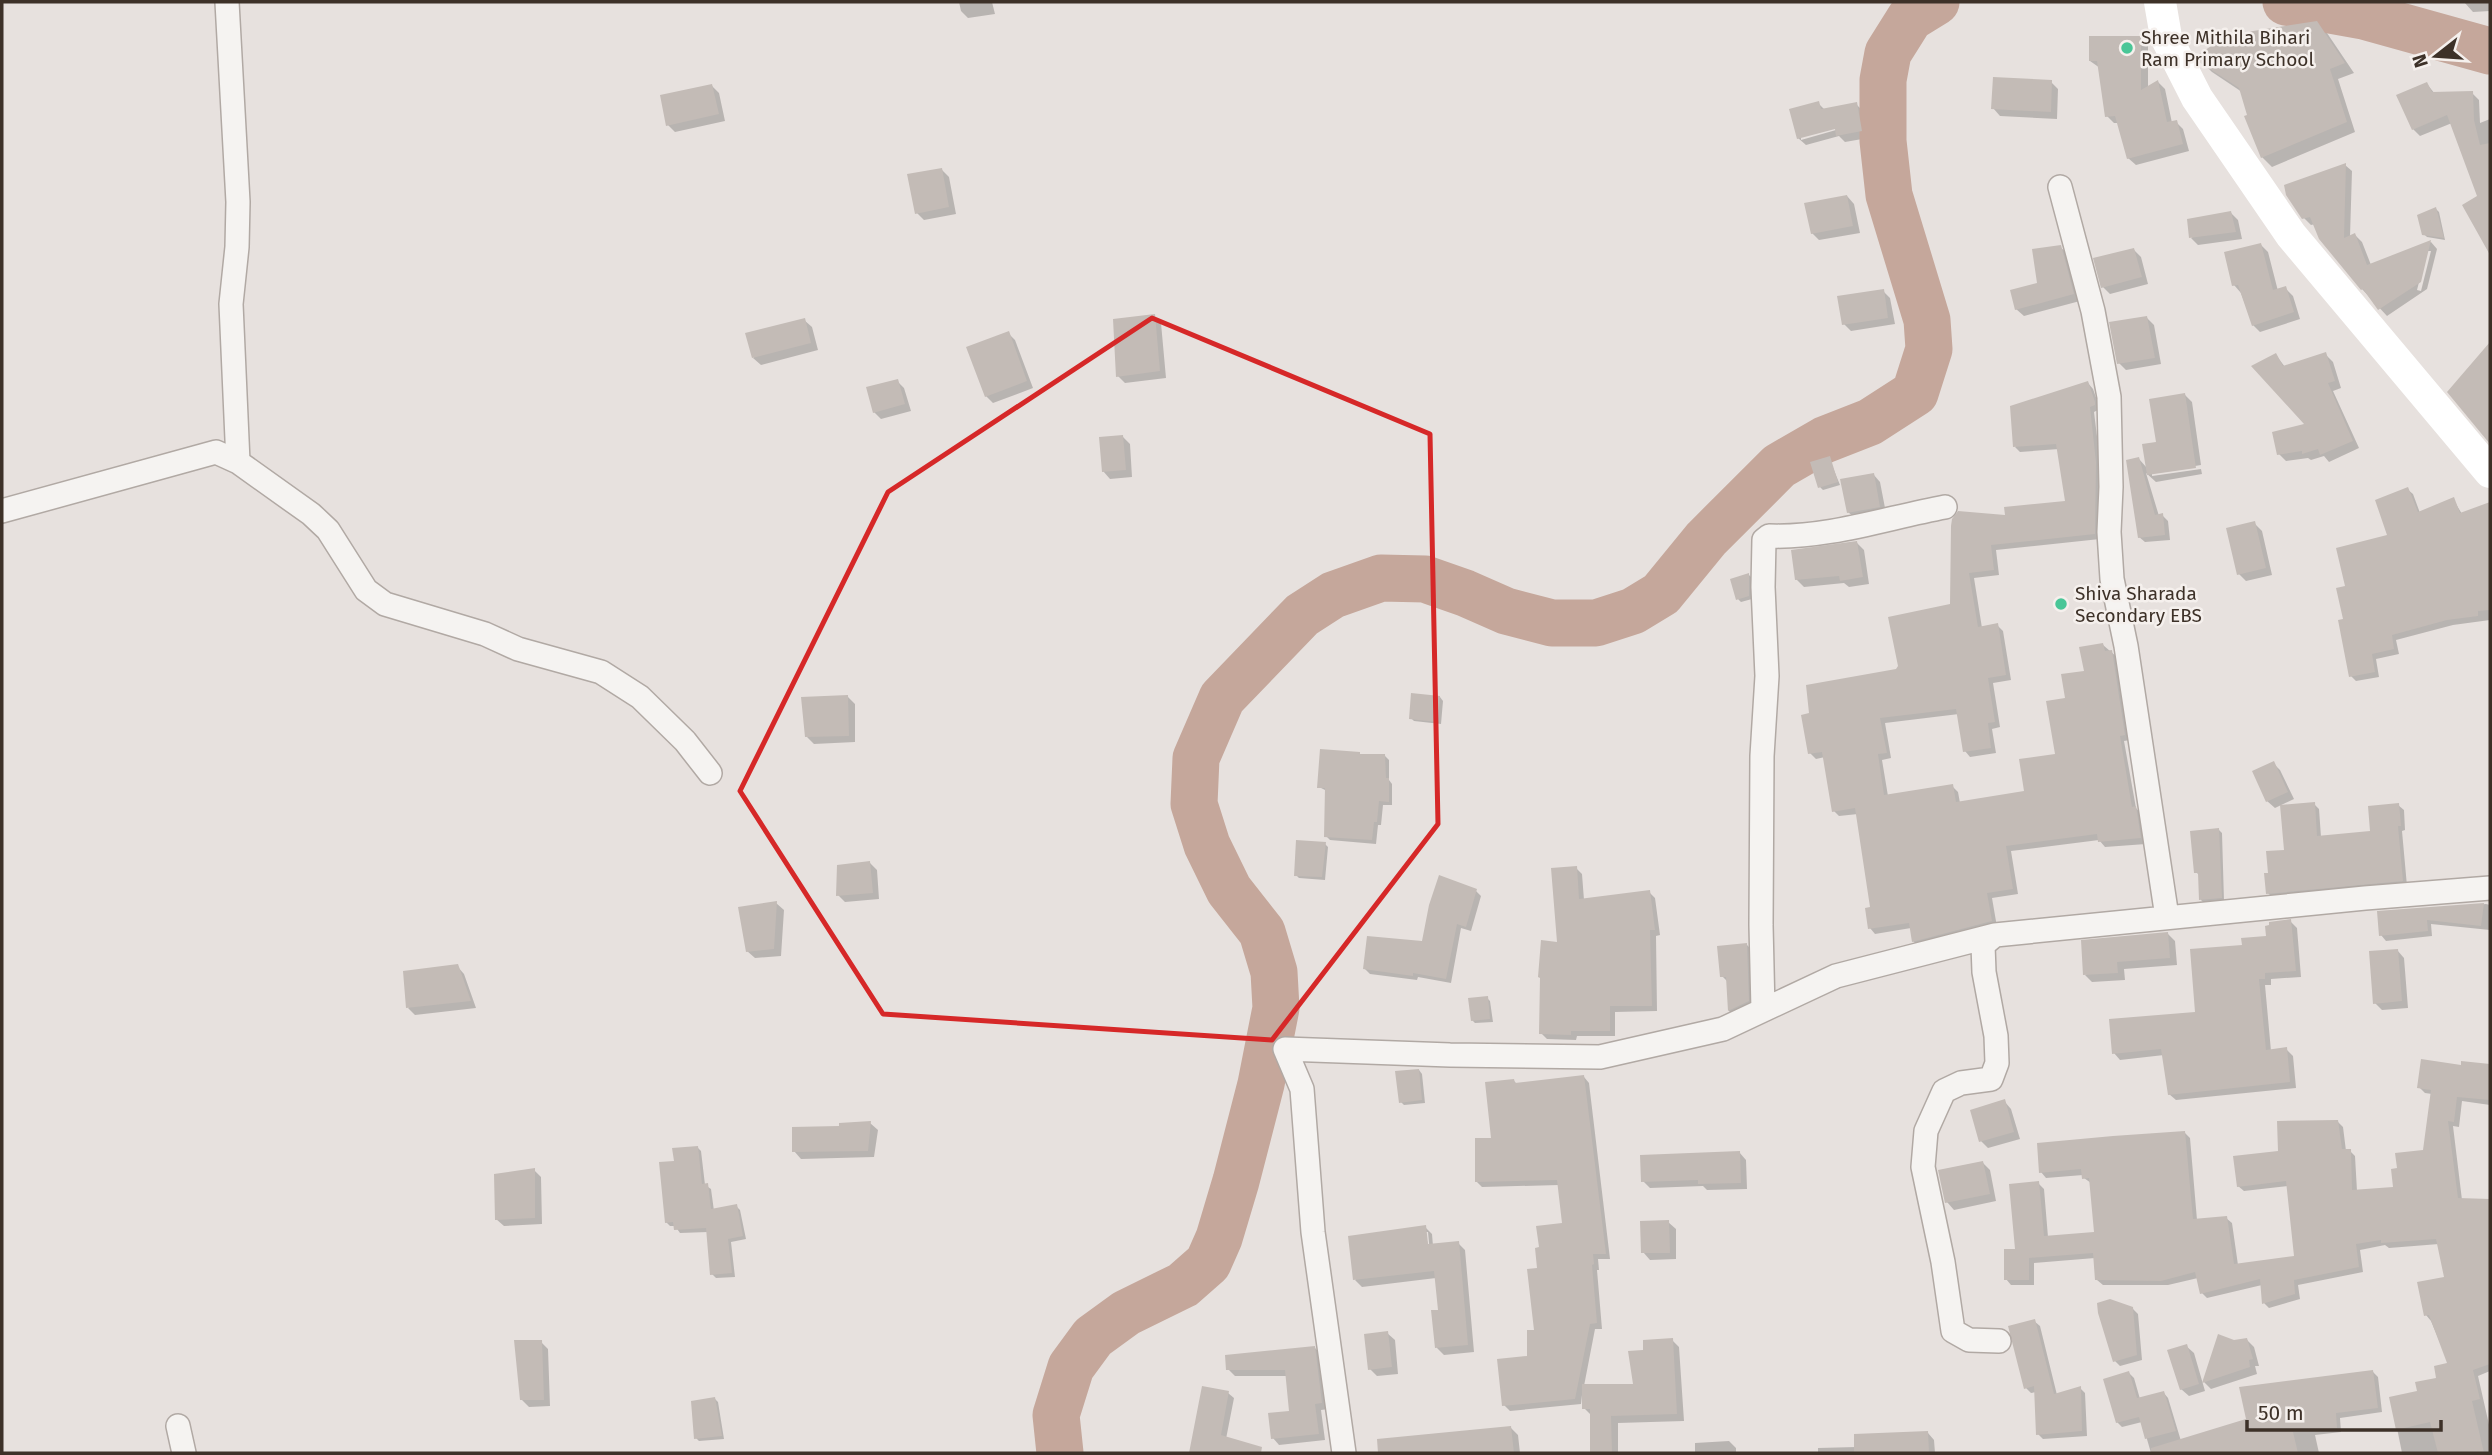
<svg xmlns="http://www.w3.org/2000/svg" width="2492" height="1455" font-family="'Fira Sans',sans-serif">
<style>
.shadow{fill:#0003;fill-rule:evenodd}
.lines{fill:none;stroke-linecap:round;stroke-linejoin:round}
.river{stroke:#c5a79b;stroke-width:47}
.building{fill:#c3bbb6}
.street-casing{stroke:#b1a9a4;stroke-width:26}
.street{stroke:#f5f3f1;stroke-width:23}
.secondary{stroke:#fff;stroke-width:32}
.marked{fill:none;stroke:#d62828;stroke-width:5;stroke-linejoin:round}
.poi-dot{fill:#49c697;stroke:#f5f0ed;stroke-width:2.5}
.labels{text-anchor:middle;stroke-width:5;stroke-linejoin:round;paint-order:stroke}
.poi-label{font-size:19px;fill:#3d3128;stroke:#f5f0ed;text-anchor:start}
</style>
<rect width="100%" height="100%" fill="#e7e1de"/>
<path class="shadow" d="M959,2H992L995,14L968,18L961,11Z
M2464,2H2490V11L2473,12Z
M2317,22L2327,33L2354,73L2338,79L2355,132L2272,167L2262,157L2242,92L2212,72L2201,61Z
M2140,38L2148,45V88L2158,82L2165,89L2172,123L2176,122L2183,129L2189,151L2136,165L2128,158L2119,123H2114L2107,116L2100,68L2090,61Z
M2051,82L2058,89L2057,119L2000,116L1993,108Z
M2427,84L2435,94L2472,93L2479,100L2480,123L2490,119V247L2485,242L2479,197L2452,123L2420,136L2413,129Z
M712,86L719,93L725,121L675,132L668,125Z
M1818,103L1825,110L1856,104L1863,111L1868,138L1845,142L1839,136L1806,145L1798,138ZM1843,125V128L1801,140V136Z
M2345,165L2352,171L2350,237L2355,235L2362,242L2371,265L2431,242L2437,249L2427,289L2387,316L2362,289L2315,224L2311,225L2304,218ZM2427,251H2431L2421,291L2417,290Z
M941,169L949,177L956,214L924,220L917,213Z
M1847,196L1854,204L1860,233L1819,240L1812,233Z
M2436,209L2439,212L2445,240L2427,237L2424,234Z
M2231,213L2238,220L2242,239L2198,245L2191,238Z
M2261,245L2268,252L2278,291L2285,288L2293,296L2300,319L2260,332L2253,325L2241,293L2234,285Z
M2060,247L2068,254L2080,301L2024,316L2016,309L2039,285Z
M2134,250L2141,257L2148,284L2110,294L2103,287Z
M1883,291L1890,298L1895,324L1851,331L1844,324Z
M1154,316L1161,323L1166,378L1125,383L1118,376Z
M2147,318L2154,325L2161,364L2126,370L2119,363Z
M804,320L812,327L818,350L761,365L753,358Z
M1008,333L1015,340L1033,388L993,403L986,396Z
M2325,354L2333,362L2341,388L2333,391L2359,448L2329,462L2324,456L2311,460L2308,458L2286,461L2279,454L2308,425L2276,355L2285,367Z
M897,381L904,388L911,411L881,419L874,412Z
M2088,383L2093,389L2100,409L2094,412L2101,469L2100,539L1996,550L1999,575L1974,578L1982,628L1997,625L2003,631L2011,680L1993,683L2000,727L1992,729L1996,753L1970,757L1965,751L1959,714L1885,723L1891,758L1882,760L1888,796L1952,786L1958,792L1960,803L2026,792L2058,755L2067,699L2103,645L2117,657L2130,740L2124,741L2136,808L2141,814L2146,844L2105,847L2099,840L2011,851L2018,894L1992,898L1997,927L1919,947L1913,941L1911,928L1875,934L1870,928L1872,909L1858,814L1839,816L1834,811L1825,757L1816,759L1810,753L1897,671L1951,606L1952,526L2007,517L2067,502L2059,449L2020,452L2015,447Z
M2185,395L2192,402L2201,465L2152,473V476L2201,469L2202,474L2156,482L2146,473L2159,516L2162,515L2168,521L2170,540L2145,542L2139,537V459L2147,468Z
M1123,437L1130,444L1132,477L1110,479L1103,471Z
M1829,458L1840,485L1823,490L1820,487Z
M1873,474L1880,482L1886,513L1856,519L1848,512Z
M2407,489L2413,494L2420,513L2453,499L2462,514L2490,504V620L2453,625L2396,640L2399,654L2376,659L2379,677L2356,681L2351,676L2346,620L2347,587L2389,537Z
M2254,523L2262,531L2272,575L2246,581L2239,574Z
M1857,543L1864,550L1869,584L1849,587L1844,583L1804,587L1796,579Z
M1749,575L1752,578V599L1741,602L1738,599Z
M848,697L855,704V742L814,744L807,737Z
M1440,697L1443,701L1441,724L1414,721L1411,718Z
M1361,756H1385L1389,760V780L1392,784V805H1383L1381,825H1378L1376,844L1330,840L1326,836L1327,791L1319,787Z
M2273,763L2280,770L2294,799L2275,808L2267,801Z
M2314,804L2319,809L2321,837L2372,833L2398,805L2404,810L2405,830L2402,831L2407,886L2273,898L2268,893L2270,875Z
M2219,830L2222,833L2224,901L2204,903L2201,900L2200,876L2196,872Z
M1325,844L1328,847L1325,880L1299,878L1296,875Z
M870,863L877,870L879,899L845,902L838,895Z
M1576,868L1582,874L1584,900L1649,892L1655,898L1660,935L1656,936L1657,1011L1615,1012V1036H1577L1576,1040L1547,1039L1541,1033Z
M1476,891L1481,896L1471,931L1461,928L1451,983L1418,977L1417,980L1370,974L1365,969L1424,943Z
M776,903L784,910L781,956L755,958L747,951Z
M2486,904L2490,905V930L2431,924L2432,936L2386,941L2381,935L2379,913Z
M2290,921L2297,928L2301,977L2271,979V985H2265L2271,1051L2286,1049L2293,1056L2296,1088L2176,1100L2169,1094L2164,1055L2120,1060L2114,1053L2197,1014L2244,946L2267,938Z
M2168,934L2175,941L2177,965L2124,969L2125,980L2092,982L2085,975Z
M1747,945L1754,952L1755,1009L1736,1018L1729,1011L1728,982L1722,976Z
M2397,950L2404,958L2408,1008L2382,1010L2375,1003Z
M457,966L464,974L476,1008L415,1015L408,1008Z
M1487,998L1490,1001L1493,1022L1475,1023L1472,1020Z
M2463,1063L2490,1065V1105L2462,1101L2459,1127L2453,1126L2462,1200L2490,1201V1371L2478,1376L2490,1429V1453H2402L2391,1398L2419,1392L2439,1379L2449,1364L2431,1321L2426,1315L2446,1278L2439,1244L2389,1248L2385,1245L2360,1250L2363,1272L2298,1285L2300,1299L2269,1308L2264,1303L2262,1285L2207,1298L2202,1293L2198,1278L2168,1285H2103L2097,1280L2095,1258L2034,1263V1285H2011L2006,1279L2038,1183L2044,1189L2048,1237L2096,1233L2091,1183L2084,1178L2083,1175L2046,1178L2041,1172L2184,1132L2190,1138L2197,1220L2226,1218L2232,1223L2238,1265L2296,1258L2289,1186L2244,1191L2238,1186L2280,1152L2338,1122L2343,1127L2346,1151H2350L2355,1156L2357,1191L2395,1189L2399,1169L2425,1151L2432,1094L2425,1093L2419,1087L2462,1067Z
M1419,1070L1422,1074L1425,1103L1404,1105L1401,1102Z
M1584,1077L1589,1083L1610,1259H1598L1599,1270H1597L1602,1329H1595L1584,1386H1634L1645,1351L1672,1340L1679,1347L1684,1421L1618,1423V1453H1592V1416L1584,1408L1582,1395L1581,1404L1510,1411L1504,1405L1529,1357L1536,1332L1541,1249L1564,1225L1559,1185L1482,1187L1476,1181L1514,1081L1518,1085Z
M2004,1101L2011,1109L2020,1139L1988,1148L1981,1141Z
M870,1123L878,1130L874,1157L801,1159L794,1151L841,1128Z
M697,1147L701,1151L705,1185L711,1189L714,1211L736,1206L740,1210L746,1239L731,1242L735,1277L716,1278L712,1274L708,1232L680,1233L675,1226H670L666,1222L675,1163Z
M1739,1152L1746,1160L1747,1189L1707,1190L1703,1186L1650,1188L1643,1181Z
M1983,1163L1990,1170L1996,1201L1954,1210L1947,1202Z
M534,1170L541,1177L542,1224L504,1226L496,1219Z
M1668,1222L1676,1229V1259L1650,1260L1643,1252Z
M1425,1227L1432,1234L1433,1246L1458,1243L1465,1250L1474,1352L1444,1355L1437,1348L1440,1311L1436,1278L1362,1287L1355,1280ZM1425,1232H1428L1430,1253Z
M2133,1309L2138,1314L2142,1360L2120,1366L2115,1361Z
M2034,1321L2040,1326L2057,1395L2080,1388L2085,1393L2087,1436L2043,1439L2038,1434L2036,1392L2031,1393L2026,1388Z
M1387,1333L1395,1340L1398,1374L1377,1376L1370,1369Z
M2219,1336L2234,1341L2247,1340L2254,1347L2259,1366H2255L2257,1374L2211,1389L2204,1382Z
M541,1342L548,1349L550,1406L529,1407L521,1399Z
M2186,1346L2194,1353L2205,1391L2189,1396L2181,1389Z
M1314,1347L1321,1354L1328,1409L1321,1410L1325,1440L1279,1445L1273,1438L1291,1413L1288,1376H1235L1228,1369Z
M2373,1372L2378,1377L2382,1412L2340,1418L2341,1432L2315,1435L2319,1453H2270L2269,1449L2251,1453H2151L2142,1422L2122,1427L2117,1422L2129,1373L2134,1378L2140,1399L2163,1392L2168,1398L2181,1441L2248,1420Z
M1203,1388L1228,1393L1234,1398L1226,1439L1245,1448L1244,1453H1191Z
M715,1399L718,1402L724,1439L699,1441L696,1438Z
M1511,1428L1518,1435L1520,1453H1419L1417,1437Z
M1928,1433L1934,1440L1935,1453H1818V1448L1856,1447Z
M1729,1441L1736,1448V1453H1695V1443Z"/>
<g class="lines">
<path class="river" d="M2286,2L2364,16L2490,51
M1060,1453L1056,1415L1071,1367L1093,1337L1126,1313L1183,1285L1208,1263L1219,1238L1236,1181L1261,1084L1276,1008L1274,972L1262,932L1229,890L1207,845L1194,804L1196,758L1222,698L1302,615L1333,595L1381,578L1425,579L1465,593L1506,611L1552,623H1596L1633,611L1661,594L1706,539L1779,466L1824,440L1870,422L1915,393L1929,349L1927,320L1889,195L1883,141V80L1888,53L1910,18L1936,2"/>
</g>
<path class="building" d="M2317,21L2345,63L2330,69L2347,122L2261,158L2244,116L2247,115L2239,88L2199,62L2196,56L2222,39L2253,31Z
M2089,36H2141V90L2158,80L2167,122L2177,120L2183,144L2127,159L2115,116L2105,117L2097,61H2089Z
M1993,77L2052,80L2051,112L1991,109Z
M2427,82L2432,92L2473,91L2474,120L2480,145L2490,143V255L2462,205L2477,196L2447,115L2412,130L2396,95Z
M712,84L719,114L666,126L660,95Z
M1819,101L1821,109L1857,102L1862,131L1836,136L1835,129L1797,139L1789,109Z
M2346,163L2344,238L2355,233L2367,265L2431,240L2421,282L2378,310L2363,289L2361,290L2319,239L2310,217L2302,219L2286,195L2284,185Z
M942,168L949,207L915,214L907,174Z
M1847,195L1853,226L1811,234L1804,203Z
M2436,207L2444,238L2422,235L2417,215Z
M2231,211L2236,232L2189,238L2187,219Z
M2261,243L2273,290L2286,286L2294,312L2252,326L2238,285L2232,286L2224,252Z
M2061,245L2074,294L2015,310L2010,290L2037,283L2032,249Z
M2134,248L2142,277L2101,288L2093,258Z
M1884,289L1888,318L1842,325L1837,296Z
M1155,314L1160,371L1116,377L1113,319Z
M2147,316L2155,358L2117,364L2109,322Z
M805,318L811,343L752,358L745,333Z
M1009,331L1027,381L985,397L966,347Z
M2490,342V444L2447,392Z
M2326,352L2335,381L2328,383L2353,441L2320,455L2318,449L2302,454V451L2277,455L2272,432L2304,424L2251,366L2276,353L2283,366Z
M898,379L905,404L873,413L866,387Z
M2088,381L2095,402V405L2090,407L2096,462L2095,534L1991,545L1994,570L1969,573L1978,627L1998,623L2006,675L1988,678L1995,722L1988,723L1991,748L1963,752L1956,709L1880,718L1887,753L1878,754L1884,795L1953,784L1956,802L2024,791L2019,759L2055,754L2046,701L2065,698L2061,674L2084,671L2079,647L2103,643L2105,651L2112,650L2125,735L2120,736L2132,807L2136,806L2141,838L2098,842L2097,834L2006,846L2013,889L1987,893L1992,921L1912,942L1909,923L1868,929L1865,908L1870,907L1855,808L1832,812L1822,752L1808,754L1801,715L1809,713L1806,685L1896,669L1898,666L1888,617L1950,604L1951,526L1952,519L1958,511L2005,515L2004,507L2065,501L2056,444L2013,447L2010,406Z
M2185,393L2196,468L2147,475L2142,444L2156,442L2149,399Z
M1123,435L1126,470L1102,472L1099,437Z
M1830,456L1838,482L1818,488L1810,462Z
M2139,457L2155,515L2163,513L2165,535L2138,538L2126,460Z
M1874,473L1880,507L1847,513L1840,479Z
M2408,487L2418,512L2454,497L2460,513L2490,502V610L2478,611V616L2447,620L2392,635L2394,649L2372,654L2375,672L2349,677L2338,620L2343,619L2336,588L2345,586L2336,548L2387,535L2375,500Z
M2255,521L2266,568L2237,575L2226,528Z
M1857,541L1863,577L1840,581L1839,576L1795,580L1791,550Z
M1749,573V596L1736,600L1730,579Z
M1411,693L1440,696L1438,722L1409,719Z
M848,695L849,736L805,737L801,697Z
M1320,749L1360,752V754H1385L1386,778H1389V802L1379,801L1377,822H1374L1372,840L1324,837L1325,788H1317Z
M2274,761L2288,792L2266,802L2252,771Z
M2315,802L2317,836L2370,831L2368,806L2399,803L2401,826H2398L2403,881L2266,894L2264,873H2268L2266,851L2284,850L2280,805Z
M2219,828L2222,898L2199,900L2198,873H2194L2190,831Z
M1296,840L1326,842L1322,877L1294,876Z
M870,861L873,893L836,896L837,865Z
M1577,866L1579,899L1650,890L1655,930H1650L1652,1006H1610V1031H1571V1035L1539,1034L1540,978L1538,977L1541,940L1557,942L1551,868Z
M1439,875L1477,889L1466,927L1457,924L1446,979L1413,973V976L1363,969L1367,936L1422,941L1429,905Z
M777,901L774,949L746,952L738,907Z
M2484,903L2481,926L2427,920L2428,931L2379,936L2377,911Z
M2291,919L2296,971L2265,973V979H2259L2266,1050L2287,1047L2290,1082L2168,1095L2161,1049L2112,1054L2109,1019L2195,1012L2190,949L2242,945L2241,938L2266,936L2265,926L2269,925V922Z
M2168,932L2170,958L2117,962L2118,973L2083,975L2081,940Z
M1747,943L1749,1001L1728,1011L1726,977H1720L1717,946Z
M2398,949L2402,1001L2373,1004L2369,951Z
M458,964L471,1001L406,1008L403,971Z
M1488,996L1490,1019L1471,1021L1468,998Z
M2421,1059L2461,1065V1061L2490,1064V1100L2457,1097L2454,1122L2448,1121L2458,1198L2490,1199V1364L2473,1370L2480,1399L2472,1401L2484,1453H2438L2430,1422L2396,1430L2389,1397L2417,1391L2415,1382L2436,1378L2434,1366L2447,1363L2429,1315L2424,1316L2417,1282L2444,1277L2436,1239L2381,1243V1240L2356,1244L2359,1267L2294,1280L2295,1294L2262,1304L2260,1279L2200,1294L2195,1272L2161,1281L2095,1280L2093,1253L2029,1258V1280H2004V1249H2015L2009,1184L2039,1181L2044,1236L2094,1232L2089,1178L2082,1179L2081,1169L2039,1173L2037,1143L2113,1136L2185,1131L2193,1219L2227,1216L2234,1264L2294,1256L2286,1181L2237,1187L2233,1156L2278,1151L2277,1121L2338,1120L2342,1149H2351L2352,1190L2393,1187L2391,1169L2397,1168L2395,1153L2423,1150L2431,1090L2417,1088Z
M1419,1069L1422,1100L1399,1103L1395,1071Z
M1584,1075L1606,1254H1593L1594,1264L1592,1265L1597,1323L1590,1324L1575,1399L1502,1406L1497,1359L1527,1356V1330H1534L1527,1269L1537,1268L1535,1248L1539,1247L1536,1226L1562,1223L1557,1180L1475,1182V1138H1491L1485,1082L1514,1079L1515,1083Z
M2005,1099L2014,1132L1979,1142L1970,1110Z
M871,1121L868,1151L792,1152V1127L839,1126V1123Z
M698,1146L702,1184L708,1183L711,1209L737,1204L743,1236L728,1239L732,1273L710,1275L706,1228L674,1230L673,1222L665,1223L659,1162L674,1161L672,1148Z
M1740,1151L1741,1183L1698,1184V1180L1641,1182L1640,1155Z
M1983,1161L1990,1194L1945,1203L1938,1170Z
M535,1168V1218L495,1220L494,1174Z
M1669,1220L1670,1253H1641L1640,1221Z
M1426,1225L1428,1244L1459,1241L1468,1345L1435,1348L1431,1310H1438L1434,1271L1353,1280L1348,1236Z
M2110,1299L2133,1307L2137,1355L2113,1362L2098,1313L2097,1303Z
M2035,1319L2054,1394L2081,1386L2082,1431L2036,1435L2034,1386L2024,1389L2008,1326Z
M1388,1331L1392,1367L1368,1370L1364,1334Z
M2218,1334L2234,1340L2247,1338L2253,1359L2249,1360L2250,1367L2202,1383Z
M1673,1338L1677,1414L1611,1416L1612,1453H1590V1409H1582V1384H1633L1628,1351L1643,1350V1340Z
M514,1340H542L544,1400H520Z
M2187,1344L2199,1384L2180,1390L2167,1350Z
M1315,1346L1322,1403L1315,1404L1319,1434L1271,1439L1268,1413L1289,1411L1285,1370H1226L1225,1355Z
M2373,1370L2378,1408L2336,1413L2337,1428L2293,1432L2298,1453H2151V1448L2246,1419L2239,1387Z
M2129,1371L2137,1398L2164,1391L2176,1431L2145,1439L2139,1417L2116,1423L2103,1379Z
M1202,1386L1229,1391L1221,1435L1262,1447L1261,1453H1189Z
M715,1397L722,1436L694,1439L691,1401Z
M1511,1426L1514,1453H1378L1377,1439Z
M1928,1431L1929,1453H1854V1434Z"/>
<g class="lines">
<g class="street-casing">
<path id="street" d="M227,2L238,202L237,247L231,304L238,462
M2060,187L2093,311L2109,397L2111,487L2109,532L2112,579L2126,646L2167,917
M2,511L216,452L238,462L311,514L328,530L366,590L385,604L485,634L518,649L601,672L640,697L685,741L710,773
M1995,935L1983,945L1984,972L1996,1036L1997,1063L1991,1079L1961,1083L1944,1091L1926,1131L1923,1167L1943,1262L1953,1331L1969,1340L1999,1341
M1763,1010L1761,925L1762,756L1767,676L1763,587L1764,540L1769,536C1829,538 1886,518 1945,507
M178,1426L184,1453
M1344,1453L1313,1232L1302,1089L1285,1049L1450,1055L1600,1057L1723,1029L1836,976L1995,935L2365,898L2490,888"/>
</g>
<use href="#street" class="street"/>
<path class="secondary" d="M2160,2L2166,37L2197,98L2291,235L2490,472"/>
</g>
<path class="marked" d="M1152,318L1430,434L1438,824L1272,1040L883,1014L740,791L888,492Z"/>
<g class="poi-dot">
<circle cx="2127" cy="48" r="7"/>
<circle cx="2061" cy="604" r="7"/>
</g>
<g class="labels">
<g class="poi-label">
<text x="2141" y="44">Shree Mithila Bihari<tspan x="2141" dy="22">Ram Primary School</tspan></text>
<text x="2075" y="600">Shiva Sharada<tspan x="2075" dy="22">Secondary EBS</tspan></text>
</g>
</g>
<rect width="2492" height="1455" fill="none" stroke="#3d3128" stroke-width="7"/>
<g transform="translate(2436 56) rotate(253)" stroke="#f5f0ed" stroke-width="5" paint-order="stroke">
<path d="M0-5L12 26L0 18L-12 26Z" fill="#3d3128"/>
<text y="-10" font-size="19" font-weight="bold" text-anchor="middle" fill="#3d3128">N</text>
</g>
<path d="M2247 1420v10h194v-10" fill="none" stroke="#3d3128" stroke-width="3.5"/>
<text x="2258" y="1420" font-size="21" fill="#3d3128" stroke="#f5f0ed" stroke-width="5" paint-order="stroke">50 m</text>
</svg>
